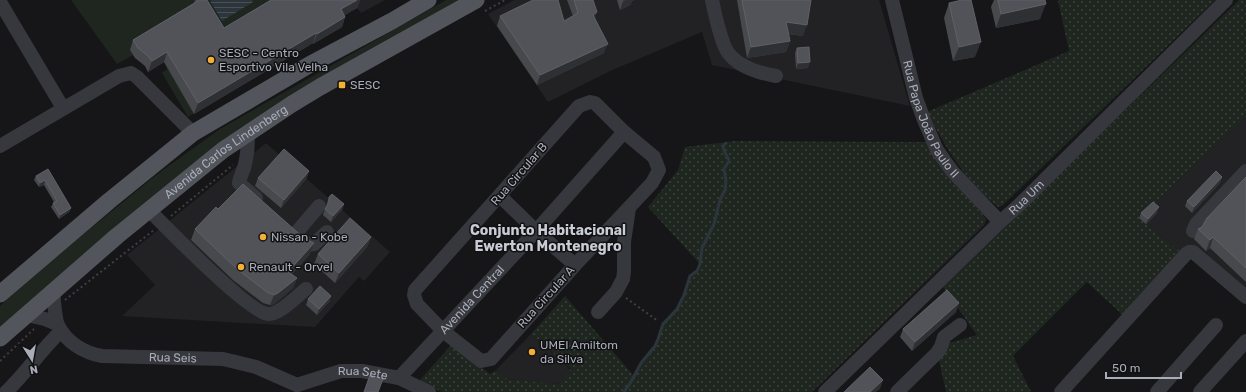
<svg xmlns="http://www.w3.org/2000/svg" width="1246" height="392" font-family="Rubik,sans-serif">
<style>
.built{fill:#222225}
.grass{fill:url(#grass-dots)}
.garden{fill:#1e261f}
.water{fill:url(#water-rules)}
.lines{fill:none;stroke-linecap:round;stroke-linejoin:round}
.stream{stroke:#2c353c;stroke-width:3}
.path{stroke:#3d3f44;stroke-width:2;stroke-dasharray:2 3;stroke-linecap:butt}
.minor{stroke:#37383d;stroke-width:14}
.major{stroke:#53555c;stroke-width:17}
.wall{fill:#47494d}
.shaded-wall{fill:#2f3033}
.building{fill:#525359;stroke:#5f6168}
.poi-dot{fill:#f2b134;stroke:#111113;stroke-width:1.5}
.labels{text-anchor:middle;stroke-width:3;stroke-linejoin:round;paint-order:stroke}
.poi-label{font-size:12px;fill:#a8adb8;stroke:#111113;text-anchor:start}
.street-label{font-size:12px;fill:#a8adb8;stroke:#111113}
.quarter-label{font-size:14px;font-weight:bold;fill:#c9ccd4;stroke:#111113}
</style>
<defs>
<pattern id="grass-dots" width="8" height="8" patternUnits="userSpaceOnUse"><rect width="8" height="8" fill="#1e261f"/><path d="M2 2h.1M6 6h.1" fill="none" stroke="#3c433d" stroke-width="1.8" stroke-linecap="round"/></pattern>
<pattern id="water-rules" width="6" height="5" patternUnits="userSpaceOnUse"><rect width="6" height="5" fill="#2c353c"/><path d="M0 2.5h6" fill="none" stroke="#485056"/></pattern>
</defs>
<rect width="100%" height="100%" fill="#161618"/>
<path class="built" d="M350,0H385L361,13Z
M514,0H879L910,106L712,65L702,32L610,71L548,102L488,14Z
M1246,117V291L1182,253L1139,218Z
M266,143L390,252L364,281L359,277L315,327L122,316L155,285L127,255Z
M531,334L571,370L559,384L507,379L496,370Z"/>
<path class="grass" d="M1058,0H1215L1002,206L998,207C964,179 947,150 927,112L1069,51Z
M1239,0H1246V117L1139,218L1182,253L1126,318L1087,282L1013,356L1031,392H945L946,391L939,361L945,344L977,335L943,287Z
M735,141L927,142L956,184L984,216L986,220L984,225L812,392H442L419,381L452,344L490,374L496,370L507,379L559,384L571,369L531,334L565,296L634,376L641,363L655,346L658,339L663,324L677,309L684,295L690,276L697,271L700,264L648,207L678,170L685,147Z"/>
<path class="garden" d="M71,0H288L313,43L188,117L162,73L167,69L164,62L148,72L142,61L135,58L133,55L117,64Z
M446,0H459L317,82L0,331V306L27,280L160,172L220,129Z"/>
<path class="water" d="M212,0H252L253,2L222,21L210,1Z"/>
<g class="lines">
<path class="stream" d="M624,392L631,382L641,363L655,346L658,339L663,324L677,309L684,295L690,276L697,271L700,264L702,248L714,224L720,200L725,190L726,181L724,169L729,161C728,155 723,153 723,146L726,143"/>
<path class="path" d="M485,11L505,0
M171,216L233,165
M626,298L658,321
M65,300L154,230
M0,361L34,329"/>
<g class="minor">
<path d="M712,0C715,14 720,39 727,51C737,67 759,73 776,76"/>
<path id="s1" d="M892,0L916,98L924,120L937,150L952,171L1000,222"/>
<path d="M0,2L63,108"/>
<path d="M590,102L595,103L624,132L654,157L659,170L652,183L575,265L491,359L481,361L443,331L417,304L414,295L415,290L579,106Z"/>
<path d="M248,133C248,144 248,153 245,164C244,170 240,176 239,183L256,198"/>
<path d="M0,146L119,76L131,73L137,77L193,133"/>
<path d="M500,196L536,231L575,265"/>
<path d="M149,210C166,227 251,315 269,314C280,314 297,296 306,289"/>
<path d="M1193,231L1196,224L1246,171"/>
<path d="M296,233L319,206"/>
<path d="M299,236C303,240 307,246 314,244L327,232"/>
<path id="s2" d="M53,291C54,299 55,319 58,325C66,342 84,353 102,356L223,359L256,367L297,385"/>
<path d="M598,312L616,292L623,279L624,272V242L629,208"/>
<path d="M26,315L45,319L57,324"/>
<path id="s3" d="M399,378L536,231L624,132"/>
<path id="s4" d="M297,385L341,371H362L399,378L429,392"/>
<path d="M6,392C26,373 41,350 61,331"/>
<path id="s5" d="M825,392L1000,222L1017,207L1226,0"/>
<path d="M897,392L937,353L941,347L944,337L960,325"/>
<path d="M1061,392L1186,254L1189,252H1193L1246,297"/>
<path d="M1157,392L1216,325"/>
<path d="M1200,392L1246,341"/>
</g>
<g class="major">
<path d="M0,294L109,201L193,133L309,65L392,21L428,0"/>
<path id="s6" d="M0,338L117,236L223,150L292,104L320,87L476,0"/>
</g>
</g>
<path class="wall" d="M195,0H207L224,28L271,0H360L357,8L344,15L345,17L342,27L313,44V43L194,114L164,62L148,72L145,66L135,58L130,50L133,40L194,3Z
M567,0H593L595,18L604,53L537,85L497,26L500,16L564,21L573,16Z
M617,0H634L632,1L630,5L620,10Z
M737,0H808L803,36L788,34L790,41L786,52L747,58Z
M994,0H1045L1040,19L996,28L991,7Z
M949,3L975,57L953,61L944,18Z
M797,48L808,68L796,69L795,53Z
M48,169L71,208L69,212L59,219L51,207L54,202L44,185L39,187L34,180L36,176Z
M309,171L306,179L281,208L255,186L258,178Z
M1222,177L1220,183L1192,213L1185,206L1187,201Z
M1246,177V282L1210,248L1206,251L1194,239L1198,229L1202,227Z
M329,197L344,204L342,210L331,222L323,215L325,209L327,206V203Z
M218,209L310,254L292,274L297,278L293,288L274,304L270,305L263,303L233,280L191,240L195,229Z
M1141,213H1157L1146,224L1139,218Z
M371,237L367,247L335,283L314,264L318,254Z
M331,296L329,302L317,315L306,305L308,299Z
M956,312L912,351L900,337L903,329Z"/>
<path class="shaded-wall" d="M357,0H360L357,8L337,20L341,9Z
M626,0H634L632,1L630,5L620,10L623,1Z
M1046,4L1040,19L996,28L1001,14Z
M597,12L594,22L593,15Z
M345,17L342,27L313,44L317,34Z
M786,22L807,25L803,36L782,33Z
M316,33L313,43L194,114L198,103Z
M790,41L786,52L747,58L751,47Z
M981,42L975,57L953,61L959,47Z
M608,44L604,53L537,85L540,75Z
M167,52L164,62L148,72L152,61Z
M810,62L808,68L796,69L798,63Z
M309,171L306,179L281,208L284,200Z
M1222,177L1220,183L1192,213L1194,207Z
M45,180L44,185L39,187L40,183Z
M344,204L342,210L331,222L333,216Z
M1159,207L1157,213L1146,224L1148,219Z
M71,208L69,212L59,219L60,215Z
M371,237L367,247L335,283L339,273Z
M1213,237L1210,248L1206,251L1210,240Z
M314,243L310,254L284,282L288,272Z
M297,278L293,288L274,304L270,305L274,295Z
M331,296L329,302L317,315L319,309Z
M959,303L956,312L912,351L915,342Z
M883,380L880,389L876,392H870Z"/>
<path class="building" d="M197,0H207L224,28L271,0H357L341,9L345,17L317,34L316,33L198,103L167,52L152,61L148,56L138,48L133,40L198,1Z
M533,0H558L564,21L578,13L574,0H593L597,12L593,15L608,44L540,75L500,16Z
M742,0H811L807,25L786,22L790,41L751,47Z
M962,0H971L981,42L959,47L949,3Z
M998,0H1045L1046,4L1001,14Z
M809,47L810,62L798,63L797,48Z
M284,149L309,171L284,200L258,178Z
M48,169L71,208L60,215L53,203L57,201L45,180L40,183L36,176Z
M1216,171L1222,177L1194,207L1187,201Z
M1246,177V268L1213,237L1210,240L1198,229L1202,227L1207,218Z
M243,184L305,239L314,243L288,272L297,278L278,293L274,295L267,292L237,269L195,229L216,207L218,209Z
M332,194L344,204L333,216L325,209L329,202V197Z
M1153,202L1159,207L1148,219L1141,213Z
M350,218L371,237L339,273L318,254Z
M320,286L331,296L319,309L308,299Z
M947,290L959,303L915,342L903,329Z
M870,367L883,380L870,392H844Z
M370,375L383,379L378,392H364Z"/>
<g class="poi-dot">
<circle cx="211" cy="60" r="4"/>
<rect x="338" y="81" width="8" height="8" rx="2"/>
<circle cx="263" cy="237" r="4"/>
<circle cx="241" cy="267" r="4"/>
<circle cx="532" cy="352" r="4"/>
</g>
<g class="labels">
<g class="poi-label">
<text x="219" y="57">SESC - Centro<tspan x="219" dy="14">Esportivo Vila Velha</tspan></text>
<text x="350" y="89">SESC</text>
<text x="271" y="241">Nissan - Kobe</text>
<text x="249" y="271">Renault - Orvel</text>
<text x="540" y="349">UMEI Amiltom<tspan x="540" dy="14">da Silva</tspan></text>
</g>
<g class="street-label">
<text dy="4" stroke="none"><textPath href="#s1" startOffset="126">Rua Papa João Paulo II</textPath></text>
<text dy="4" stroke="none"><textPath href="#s6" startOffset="293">Avenida Carlos Lindenberg</textPath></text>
<text transform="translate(519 174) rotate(-49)" y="4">Rua Circular B</text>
<text dy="4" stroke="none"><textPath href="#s5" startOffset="280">Rua Um</textPath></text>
<text transform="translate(546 297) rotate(-48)" y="4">Rua Circular A</text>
<text dy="4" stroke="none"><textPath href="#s3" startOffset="107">Avenida Central</textPath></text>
<text dy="4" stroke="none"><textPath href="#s2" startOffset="161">Rua Seis</textPath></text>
<text dy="4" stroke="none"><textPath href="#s4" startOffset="68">Rua Sete</textPath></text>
</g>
<g class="quarter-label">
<text x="548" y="235">Conjunto Habitacional<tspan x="548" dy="16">Ewerton Montenegro</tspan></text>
</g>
</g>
<g transform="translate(32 360) rotate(169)" stroke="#111113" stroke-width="3" paint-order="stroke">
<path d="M0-3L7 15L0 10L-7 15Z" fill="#a8adb8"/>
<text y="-6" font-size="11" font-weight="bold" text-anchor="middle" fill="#a8adb8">N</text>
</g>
<path d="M1106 372v6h75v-6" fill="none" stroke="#a8adb8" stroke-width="2"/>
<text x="1112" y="372" font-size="12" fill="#a8adb8" stroke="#111113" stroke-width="3" paint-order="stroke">50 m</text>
</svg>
